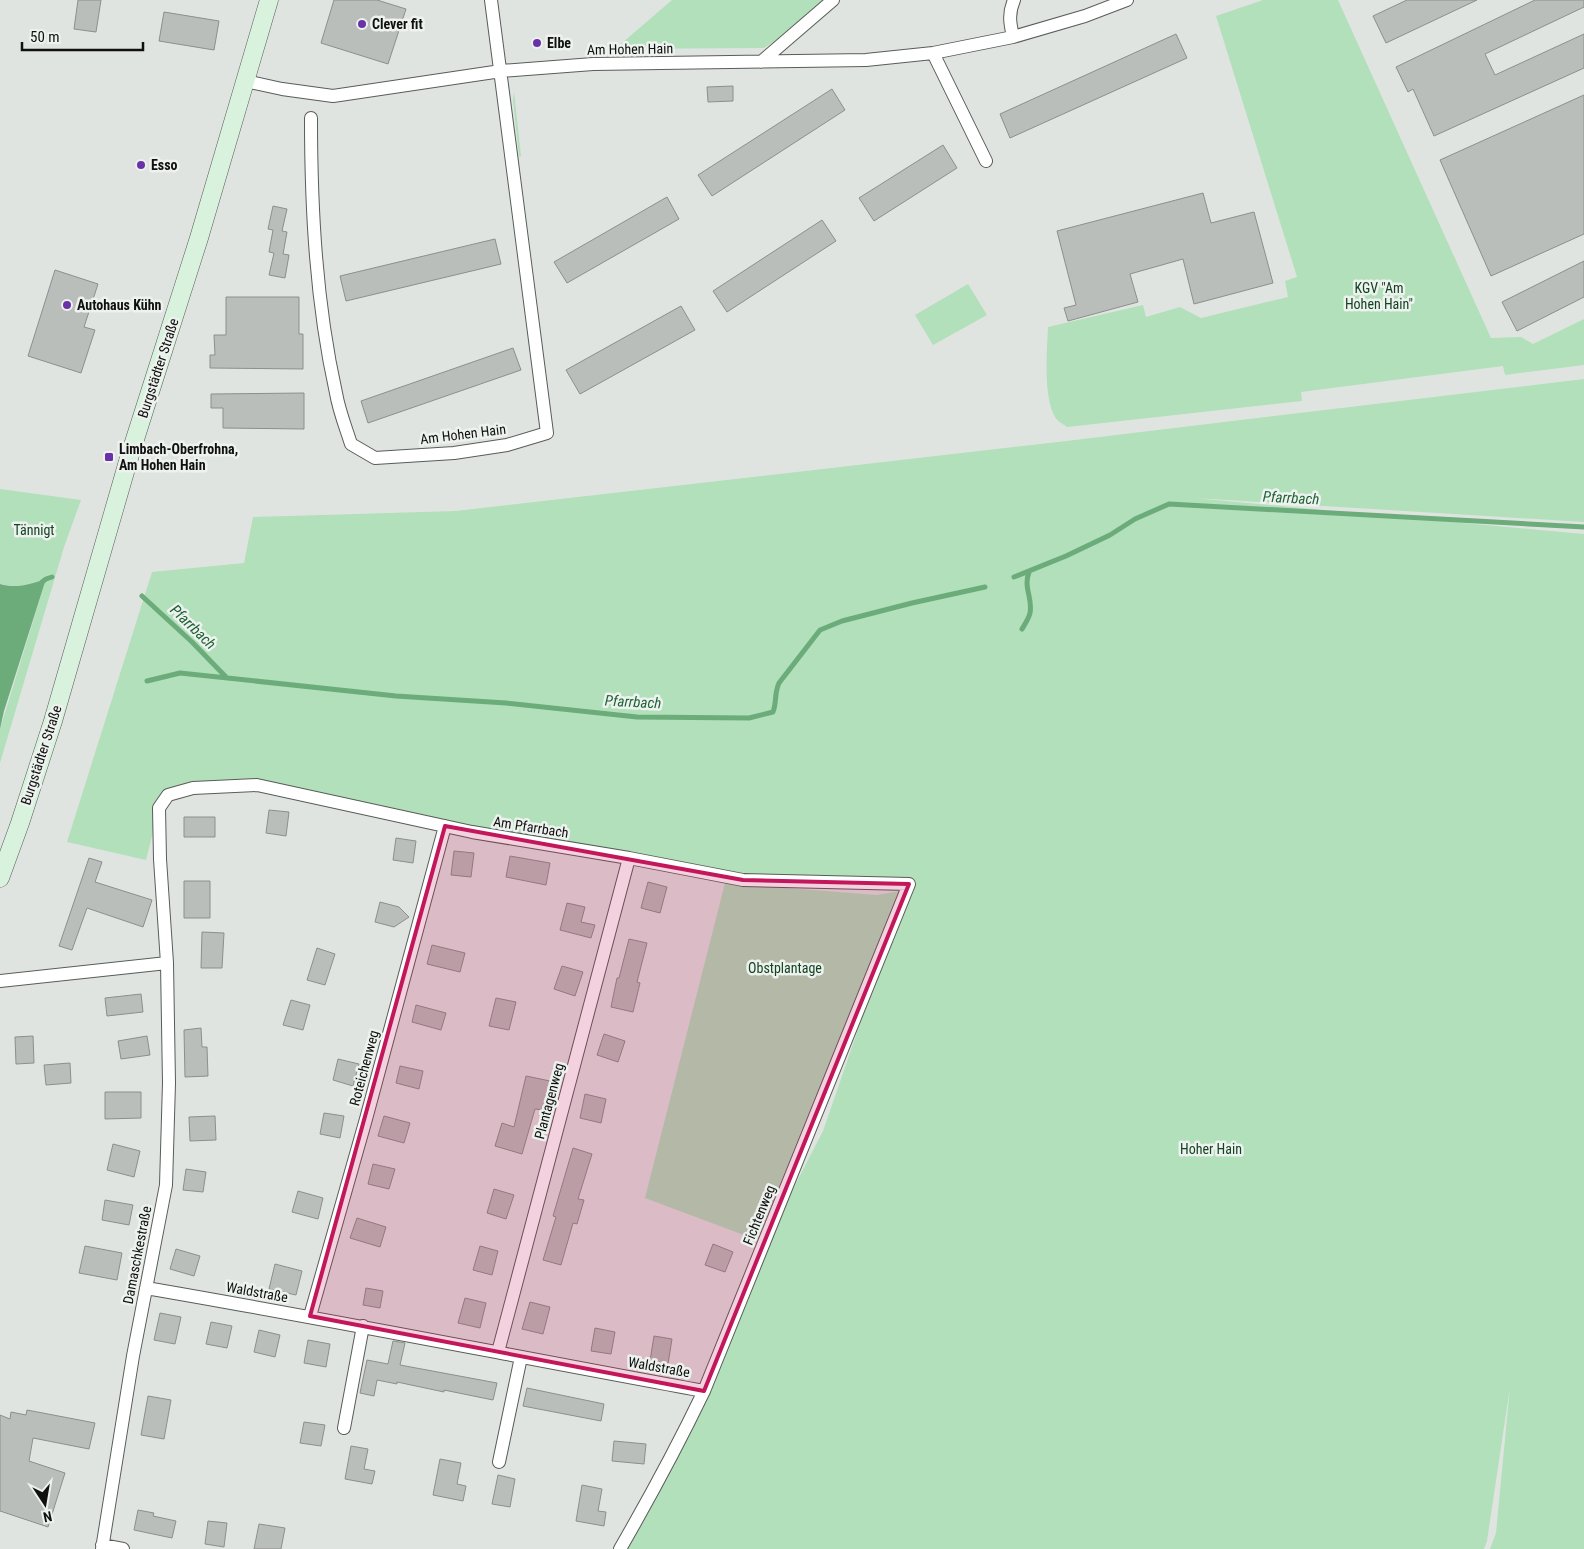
<svg xmlns="http://www.w3.org/2000/svg" width="1584" height="1549" font-family="'Roboto Condensed',sans-serif">
<style>
.green{fill:#b1e0ba}
.water{fill:#6cac7b}
.lines{fill:none;stroke-linecap:round;stroke-linejoin:round}
.stream{stroke:#6cac7b;stroke-width:5}
.building{fill:#babeba;stroke:#8c8f8c}
.minor-casing{stroke:#595c59;stroke-width:14}
.secondary-casing{stroke:#595c59;stroke-width:19}
.minor{stroke:#fff;stroke-width:12}
.secondary{stroke:#d8f2de;stroke-width:18}
.marked{fill:#c2185b;fill-opacity:0.2;stroke:#c2185b;stroke-width:4;stroke-linejoin:round}
.poi-dot{fill:#6a32a9;stroke:#edf2ee;stroke-width:2}
.labels{text-anchor:middle;stroke-width:5;stroke-linejoin:round;paint-order:stroke}
.poi-label{font-size:14px;font-weight:bold;fill:#0f100f;stroke:#edf2ee;text-anchor:start}
.street-label{font-size:14px;fill:#0f100f;stroke:#edf2ee}
.park-label{font-size:14px;fill:#124322;stroke:#edf2ee}
.water-label{font-size:15px;font-style:italic;fill:#1d6335;stroke:#edf2ee}
</style>
<rect width="100%" height="100%" fill="#e0e4e1"/>
<path class="green" d="M672,0H823L775,41L764,48L615,49Z
M1263,0H1338L1491,338L1521,337L1533,344L1584,319V365L1505,375L1503,366L1301,392L1302,401L1067,427C1063,424 1057,421 1055,417C1043,396 1047,351 1048,327L1143,305L1146,317L1180,307L1201,318L1288,297L1285,281L1297,277L1216,16Z
M514,92L521,156L519,157L513,100Z
M968,284L987,315L933,345L915,315Z
M1584,379V522L1194,498L1584,534V1549H1490L1496,1533L1510,1387L1487,1541L1484,1549H620L646,1503L763,1247L823,1131L908,885L743,880L257,785L193,788L159,808L146,860L67,842L152,572L244,563L253,517L456,511L1058,442Z
M0,489L81,500L64,547L0,763V729L46,579C30,584 16,589 0,584Z
M725,883L876,895L901,891L760,1241L645,1198Z"/>
<path class="water" d="M46,579L4,711L0,729V584C16,589 31,584 46,579Z"/>
<g class="lines">
<path class="stream" d="M1014,577L1066,556L1110,535L1135,519L1169,504L1584,527
M42,582L46,579L52,577
M142,596L192,642L226,677
M1022,629C1025,624 1029,618 1030,613C1033,598 1023,588 1029,572
M147,681L180,673L396,696L506,703L637,717L749,718L773,712C777,701 774,694 779,683L820,630L842,621L912,603L985,587"/>
</g>
<path class="building" d="M78,0H101L96,32L74,29Z
M334,0H377L406,9L388,64L321,43Z
M1407,0H1477L1386,43L1373,16Z
M1535,0H1584V7L1485,54L1495,75L1584,34V68L1434,136L1413,89L1408,92L1396,67Z
M164,12L219,21L214,50L159,41Z
M1176,34L1187,58L1010,138L1000,114Z
M733,86V101L708,102L707,87Z
M832,89L845,110L712,196L698,175Z
M1584,95V234L1491,276L1440,160Z
M943,145L957,168L874,221L859,198Z
M1203,193L1211,223L1254,212L1273,283L1194,304L1183,259L1130,274L1138,302L1068,321L1064,308L1076,305L1057,231Z
M667,197L679,219L567,283L554,262Z
M273,206L287,209L282,231L287,232L283,254L289,255L285,278L269,275L274,253L269,252L273,230L268,229Z
M822,220L836,241L727,312L713,291Z
M495,239L501,264L346,301L340,276Z
M1584,261V297L1517,331L1502,302Z
M55,270L98,284L84,327L95,330L81,373L28,356Z
M226,297H299V334H303V369L210,368V355H215L214,335H226Z
M681,306L695,330L580,394L566,370Z
M513,348L521,370L368,423L361,401Z
M304,393V429L223,428V408H211V394Z
M269,810L289,812L286,836L266,833Z
M184,817H215V837H184Z
M396,838L416,841L413,863L393,860Z
M454,851L474,853L471,877L451,875Z
M510,856L550,863L546,885L506,877Z
M89,858L102,862L95,882L152,900L143,927L87,908L72,950L59,946Z
M184,881H210V918H184Z
M648,882L667,887L660,913L641,908Z
M380,902L399,907L409,917L394,927L375,922Z
M567,903L585,907L581,922L595,925L591,938L560,930Z
M202,932L224,933L222,968H201Z
M629,939L647,943L637,982L640,983L633,1012L611,1007L617,978H619Z
M432,945L465,953L460,972L427,964Z
M317,948L335,954L325,985L307,980Z
M562,966L583,972L575,996L554,989Z
M141,994L143,1012L107,1016L105,998Z
M496,998L516,1002L509,1030L489,1026Z
M291,1000L310,1005L303,1030L283,1025Z
M416,1005L446,1013L441,1030L412,1022Z
M201,1028L202,1047H207L208,1076L185,1077L184,1030Z
M604,1034L625,1041L618,1062L597,1055Z
M33,1036L34,1063L16,1064L15,1037Z
M147,1036L150,1055L121,1059L118,1041Z
M338,1059L359,1064L353,1086L333,1080Z
M70,1063L71,1083L46,1085L44,1065Z
M400,1066L423,1071L419,1089L396,1083Z
M526,1076L550,1081L544,1110L535,1109L522,1154L495,1146L502,1123L514,1127Z
M105,1092H141V1118L105,1119Z
M585,1094L606,1099L601,1123L580,1118Z
M324,1113L344,1116L340,1138L320,1134Z
M215,1116L216,1140L190,1141L189,1117Z
M384,1116L410,1123L404,1143L378,1136Z
M113,1144L140,1151L134,1177L107,1170Z
M573,1148L592,1154L578,1199L584,1200L577,1224L573,1223L561,1265L543,1260L556,1217L553,1216Z
M373,1164L395,1169L389,1189L368,1184Z
M186,1169L206,1172L203,1192L183,1190Z
M494,1189L514,1195L506,1219L487,1213Z
M298,1191L323,1198L318,1219L292,1212Z
M105,1200L133,1205L129,1225L102,1220Z
M357,1218L386,1227L380,1247L350,1238Z
M713,1244L733,1252L725,1272L705,1265Z
M85,1246L122,1253L117,1280L79,1273Z
M480,1246L498,1251L492,1275L473,1270Z
M176,1249L200,1256L194,1276L170,1269Z
M275,1264L302,1271L296,1295L269,1289Z
M366,1288L383,1291L380,1308L363,1305Z
M465,1298L486,1303L480,1328L458,1323Z
M530,1302L550,1307L543,1334L522,1329Z
M160,1313L181,1317L175,1344L154,1340Z
M211,1322L232,1326L227,1348L206,1344Z
M595,1328L615,1332L611,1354L591,1351Z
M259,1330L280,1335L275,1357L254,1352Z
M654,1336L672,1339L668,1364L650,1361Z
M308,1340L330,1344L326,1367L304,1363Z
M393,1341L405,1343L400,1365L497,1383L493,1400L444,1390V1392L397,1382V1384L377,1380L374,1396L360,1393L367,1360L388,1364Z
M527,1388L604,1404L601,1421L523,1406Z
M148,1396L171,1400L164,1439L141,1435Z
M27,1410L95,1423L89,1449L33,1438L29,1461L65,1473L48,1527L0,1511V1415L10,1419L11,1412L26,1415Z
M304,1422L325,1425L321,1446L300,1443Z
M614,1441L646,1444L644,1464L612,1461Z
M351,1446L368,1449L364,1469L375,1471L372,1484L345,1479Z
M440,1459L461,1463L457,1484L466,1486L463,1501L433,1495Z
M498,1475L515,1479L510,1507L492,1504Z
M582,1485L602,1489L598,1511L606,1512L604,1526L576,1521Z
M138,1510L154,1513L153,1516L176,1521L172,1538L134,1530Z
M208,1521L227,1523L224,1547L205,1544Z
M259,1524L285,1528L281,1549H254Z"/>
<g class="lines">
<g class="minor-casing">
<path id="minor" d="M1013,37C1010,23 1008,14 1014,0
M933,53L986,161
M761,62L833,0
M245,81L282,89L333,96L501,71L593,64L866,60L933,53L1013,37L1085,16L1127,0
M311,118C311,210 316,303 336,393C339,411 346,428 351,444L375,458L454,453L507,445L547,433L491,0
M0,981L167,963
M146,1288C333,1320 518,1357 704,1391
M310,1316L366,1119L445,826
M498,1352L629,858
M344,1428L363,1326
M499,1462L521,1357
M102,1545L123,1549
M102,1549L133,1356L166,1185L169,1083L167,963L160,859L159,808L168,795L193,788L257,785L472,832L629,858L743,880L909,884L704,1391C678,1445 650,1497 620,1549"/>
</g>
<g class="secondary-casing">
<path id="secondary" d="M0,878L20,823L53,721L129,458L199,238L269,0"/>
</g>
<use href="#minor" class="minor"/>
<use href="#secondary" class="secondary"/>
</g>
<path class="marked" d="M445,826L743,880L909,884L704,1391L310,1316Z"/>
<g class="poi-dot">
<circle cx="362" cy="24" r="5"/>
<circle cx="537" cy="43" r="5"/>
<circle cx="141" cy="165" r="5"/>
<circle cx="67" cy="305" r="5"/>
<rect x="104" y="452" width="10" height="10" rx="2.5"/>
</g>
<g class="labels">
<g class="poi-label">
<text x="372" y="29">Clever fit</text>
<text x="547" y="48">Elbe</text>
<text x="151" y="170">Esso</text>
<text x="77" y="310">Autohaus Kühn</text>
<text x="119" y="454">Limbach-Oberfrohna,<tspan x="119" dy="16">Am Hohen Hain</tspan></text>
</g>
<g class="street-label">
<text transform="translate(630 49) rotate(-1)" y="5">Am Hohen Hain</text>
<text transform="translate(158 368) rotate(-72)" y="5">Burgstädter Straße</text>
<text transform="translate(463 434) rotate(-7)" y="5">Am Hohen Hain</text>
<text transform="translate(41 755) rotate(-72)" y="5">Burgstädter Straße</text>
<text transform="translate(531 827) rotate(9)" y="5">Am Pfarrbach</text>
<text transform="translate(364 1068) rotate(-75)" y="5">Roteichenweg</text>
<text transform="translate(549 1101) rotate(-75)" y="5">Plantagenweg</text>
<text transform="translate(759 1215) rotate(-68)" y="5">Fichtenweg</text>
<text transform="translate(137 1255) rotate(-79)" y="5">Damaschkestraße</text>
<text transform="translate(257 1292) rotate(10)" y="5">Waldstraße</text>
<text transform="translate(659 1367) rotate(10)" y="5">Waldstraße</text>
</g>
<g class="park-label">
<text x="1379" y="293">KGV "Am<tspan x="1379" dy="16">Hohen Hain"</tspan></text>
<text x="34" y="535">Tännigt</text>
<text x="785" y="973">Obstplantage</text>
<text x="1211" y="1154">Hoher Hain</text>
</g>
<g class="water-label">
<text transform="translate(1291 498) rotate(3)" y="5">Pfarrbach</text>
<text transform="translate(193 627) rotate(44)" y="5">Pfarrbach</text>
<text transform="translate(633 702) rotate(3)" y="5">Pfarrbach</text>
</g>
</g>
<g transform="translate(45 1504) rotate(168)" stroke="#edf2ee" stroke-width="4" paint-order="stroke">
<path d="M0-4L9 19L0 12L-9 19Z" fill="#0f100f"/>
<text y="-8" font-size="14" font-weight="bold" text-anchor="middle" fill="#0f100f">N</text>
</g>
<path d="M22 42v8h121v-8" fill="none" stroke="#0f100f" stroke-width="2.5"/>
<text x="30" y="42" font-size="15" fill="#0f100f" stroke="#edf2ee" stroke-width="4" paint-order="stroke">50 m</text>
</svg>
